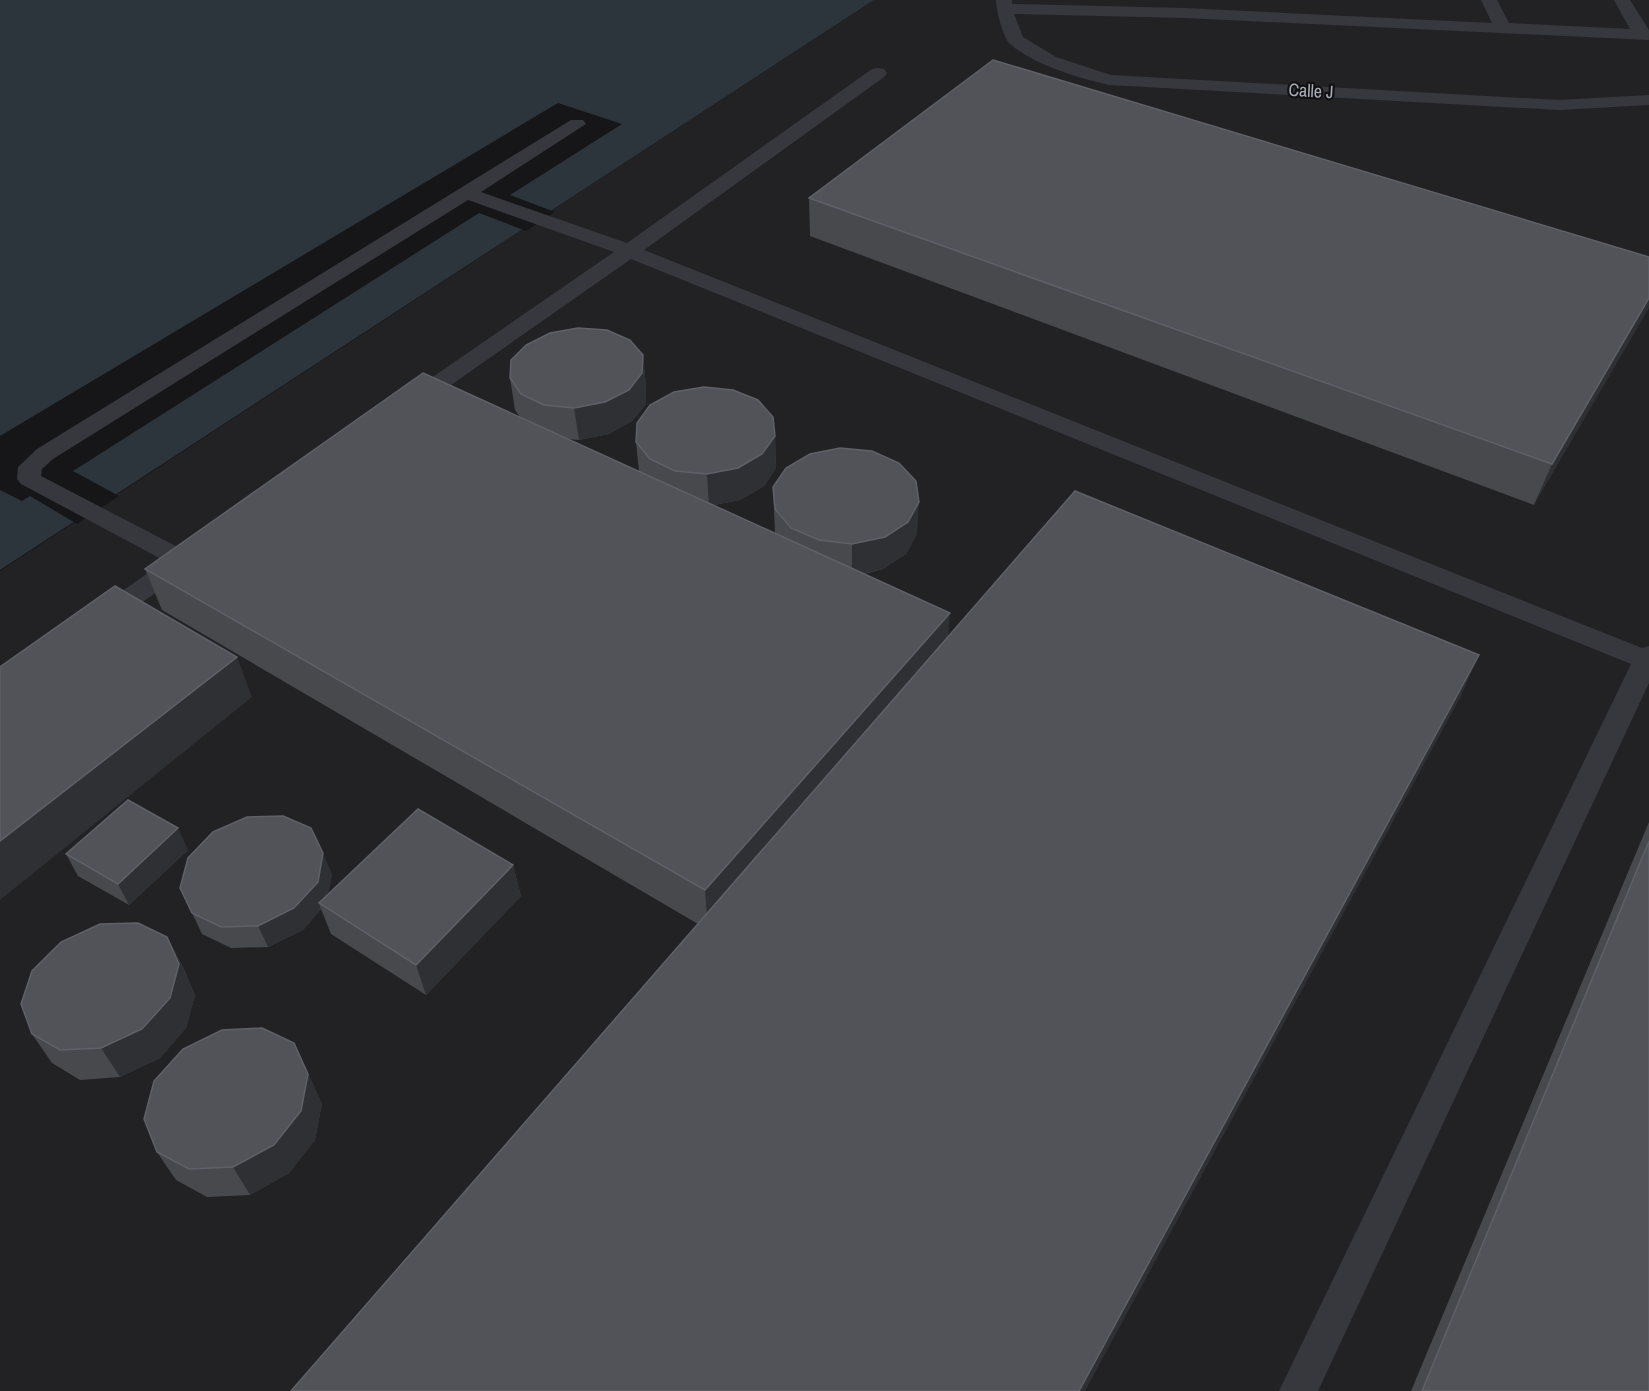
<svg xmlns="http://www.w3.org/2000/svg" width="1649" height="1391" font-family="'Archivo Narrow',sans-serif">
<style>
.built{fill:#222225}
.water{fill:#2c353c}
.pier{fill:#161618}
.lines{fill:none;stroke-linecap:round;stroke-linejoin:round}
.service{fill:#37383d;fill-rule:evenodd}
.wall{fill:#47494d}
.shaded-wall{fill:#2f3033}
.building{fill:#525359;stroke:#5f6168;stroke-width:1.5}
.labels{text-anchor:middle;stroke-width:4.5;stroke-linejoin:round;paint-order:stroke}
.far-street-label{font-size:18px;fill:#a8adb8;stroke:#111113}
</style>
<rect width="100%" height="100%" fill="#161618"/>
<path class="built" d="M874,0H1649V1391H0V571Z"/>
<path class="water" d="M0,0H874L0,570Z"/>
<path class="pier" d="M558,103L622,124L510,195L555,212L526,231L479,213L73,471L119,496L77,524L30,496L22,501L0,490V436Z"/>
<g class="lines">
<path class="service" d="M996,0H1012V4L1185,8L1492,23L1481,0H1497L1509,23L1630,29L1614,0H1630L1649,30V40L1185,18L1014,14L1023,37L1056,57L1111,75L1559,100L1649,95V105L1559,110L1109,85C1079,78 1034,65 1010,44C1003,37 996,10 996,0Z
M878,68L884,69L887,73L884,77L644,250L1642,648L1649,646V683L1318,1391H1279L1631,664L631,259L421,406L413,408L405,406L402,401L405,396L614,252L468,200L53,459L42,469L41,476L193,555L196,561L193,567L112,623L103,626L94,623L90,617L94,611L165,561L21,484L17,479L18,467L37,449L571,120H583L586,124L481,192L627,243L872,69Z"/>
</g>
<path class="wall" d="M809,198L1649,257L1534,505L810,236Z
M643,355L646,387V404L632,421L609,434L579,440L568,439L639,471L636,442L775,436L776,468L764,486L740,500L714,505L775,533L773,487L917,534L906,554L883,569L864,574L948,637L1461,696L698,924L162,610L145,569L520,417L515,410L510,378Z
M1649,822V1391H1411Z
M188,850L129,905L78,876L66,854Z
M513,865L521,896L426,995L331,934L321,909L303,930L268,947L231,948L202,934L192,913L332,874L328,894Z
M167,937L183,967L195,995L186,1028L160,1058L120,1077L80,1080L52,1063L32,1034Z
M322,1103L315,1140L289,1173L250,1195L207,1197L176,1180L157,1152Z"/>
<path class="shaded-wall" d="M1649,298V308L1534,505L1552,464Z
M643,355L646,387V404L632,421L609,434L579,440L574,408Z
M775,436L776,468L764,486L740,500L709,506L707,474Z
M919,502L917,534L906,554L883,569L852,576V544Z
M950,613L947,654L708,930L705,890Z
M1479,655L1461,696L1085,1391H1079Z
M237,657L252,697L0,900V841Z
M178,828L188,850L129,905L118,884Z
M323,853L332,874L327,903H319L321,909L303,930L268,947L258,926Z
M513,865L521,896L426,995L416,965Z
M167,937L183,967L195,995L186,1028L160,1058L120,1077L101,1048Z
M294,1043L322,1103L315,1140L289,1173L250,1195L233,1167Z"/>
<path class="building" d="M993,60L1649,257V298L1552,464L809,198Z
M578,328L607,330L630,340L643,355L642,373L629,390L605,402L574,408L544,405L521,394L510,378L511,360L526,345L550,333Z
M423,373L950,613L705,890L145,569Z
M704,387L733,390L758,400L773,417L775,436L762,454L738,468L707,474L675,471L650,459L636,442L637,423L650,405L674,392Z
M840,448L872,451L899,463L916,481L919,502L908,522L885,537L852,544L819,540L791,528L775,509L773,487L786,468L810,454Z
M1075,491L1479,655L1079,1391H291Z
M115,586L237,657L0,841V667Z
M128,800L178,828L118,884L66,854Z
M418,809L513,865L416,965L319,903Z
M283,816L311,828L323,853L318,882L294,908L258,926L221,927L192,913L180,888L188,858L213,832L247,817Z
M1649,841V1391H1422Z
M138,923L167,937L179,964L170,998L142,1029L101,1048L60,1050L32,1034L21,1004L32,971L61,942L100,924Z
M262,1028L294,1043L308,1074L301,1111L274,1145L233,1167L189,1169L157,1152L144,1119L154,1081L183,1049L222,1030Z"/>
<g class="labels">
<g class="far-street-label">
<text transform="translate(1311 91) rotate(3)" y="6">Calle J</text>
</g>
</g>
</svg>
